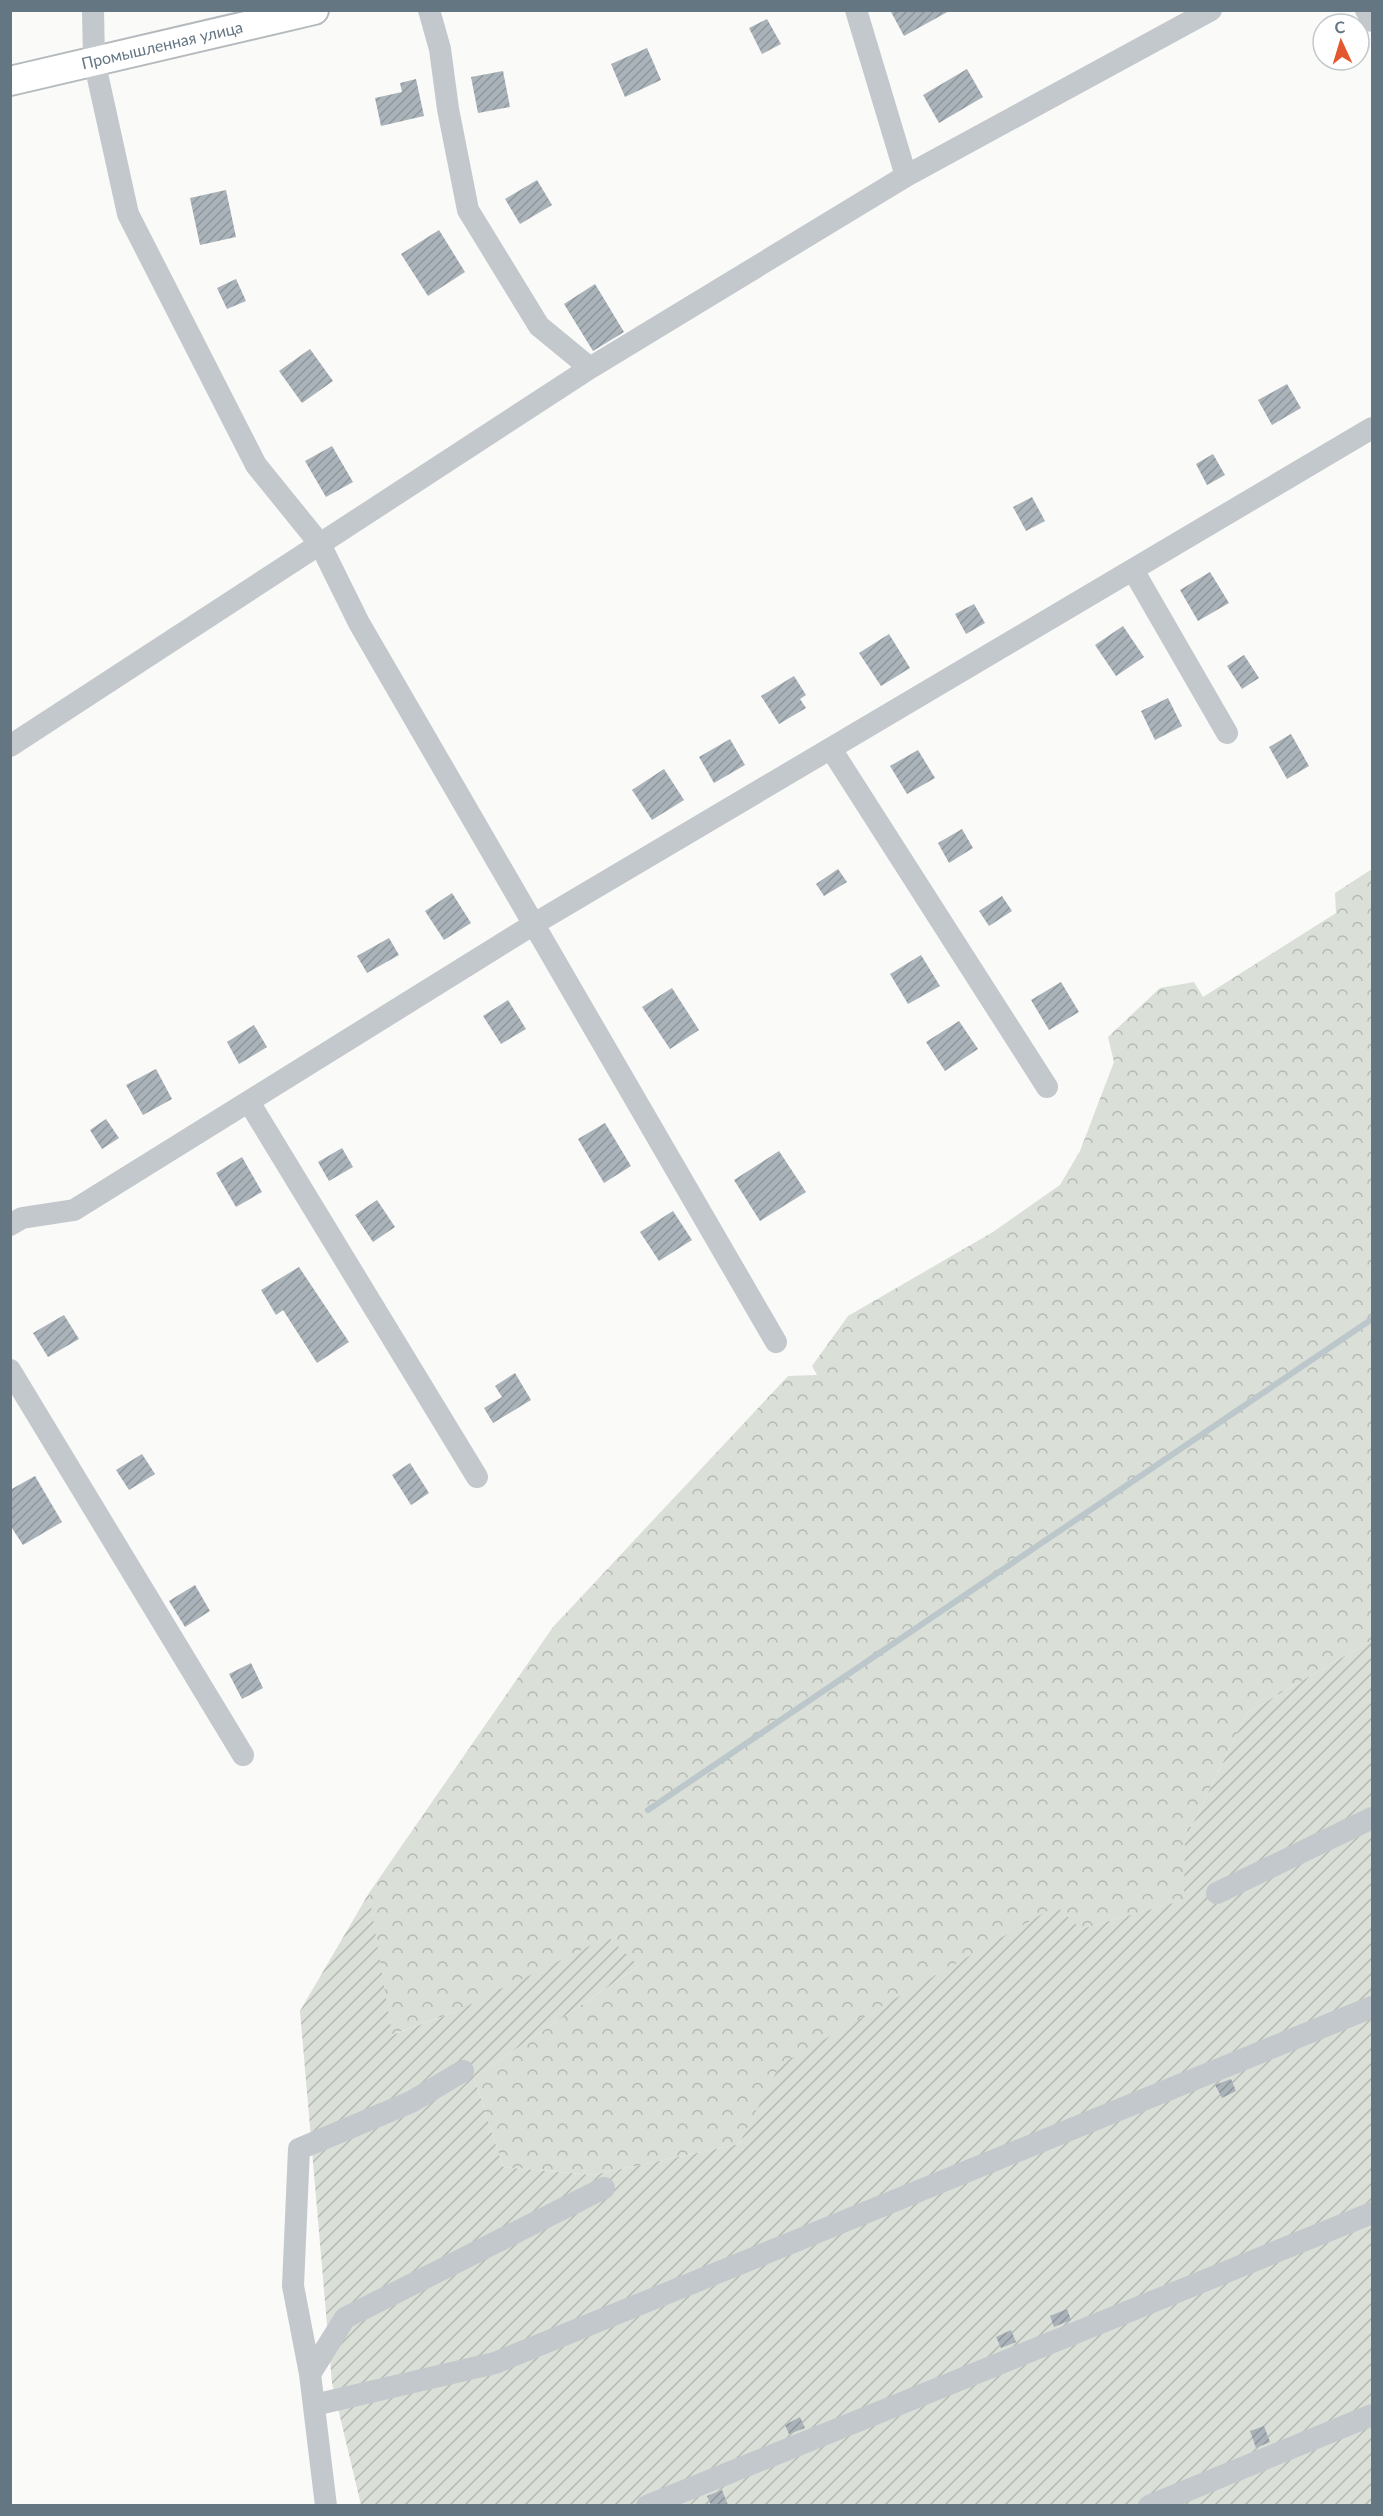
<svg xmlns="http://www.w3.org/2000/svg" width="1383" height="2516" font-family="Lato,sans-serif">
<style>
.forest{fill:url(#forest-crowns)}
.garden{fill:url(#garden-furrows)}
.lines{fill:none;stroke-linecap:round;stroke-linejoin:round}
.stream{stroke:#bbc7cb;stroke-width:6}
.building{fill:url(#building-hatch)}
.major-casing{stroke:#b5babe;stroke-width:32}
.minor{stroke:#c3c8cc;stroke-width:22}
.major{stroke:#fff;stroke-width:28}
.labels{text-anchor:middle;stroke-width:6;stroke-linejoin:round;paint-order:stroke}
.street-label{font-size:16px;fill:#657683;stroke:#fff}
</style>
<defs>
<pattern id="forest-crowns" width="20" height="18" patternUnits="userSpaceOnUse" patternTransform="scale(1.5)"><rect width="20" height="18" fill="#dadfd7"/><path d="M2 6a3 3 0 1 1 6 0M12 15a3 3 0 1 1 6 0" fill="none" stroke="#b4b9b4"/></pattern>
<pattern id="garden-furrows" width="10" height="10" patternUnits="userSpaceOnUse" patternTransform="scale(1.5)"><rect width="10" height="10" fill="#dadfd7"/><path d="M-1 1l2-2M0 10L10 0M9 11l2-2" fill="none" stroke="#b4b9b4"/></pattern>
<pattern id="building-hatch" width="6" height="6" patternUnits="userSpaceOnUse" patternTransform="scale(1.5)"><rect width="6" height="6" fill="#aab3b9"/><path d="M-1 1l2-2M0 6l6-6M5 7l2-2" fill="none" stroke="#8e969c"/></pattern>
</defs>
<rect width="100%" height="100%" fill="#fafaf8"/>
<path class="forest" d="M1372,869V1640L1247,1713L1185,1840V1900L1081,1929L781,2065L739,2144L593,2175L503,2167L474,2077L639,1966L455,2012L391,2035L369,1893L553,1627L788,1376L817,1375L812,1366L848,1316L993,1232L1060,1185L1080,1151L1114,1062L1108,1037L1160,988L1194,982L1203,997L1336,913L1335,893Z"/>
<path class="garden" d="M1372,1640V2505H361L332,2383L300,2011L369,1893L392,2035L455,2012L608,1937L639,1966L474,2077L503,2167L593,2175L739,2144L780,2065L1056,1906L1081,1929L1184,1900L1185,1840L1247,1713Z"/>
<g class="lines">
<path class="stream" d="M648,1810L1372,1319"/>
</g>
<path class="building" d="M890,10H951L904,36Z
M767,19L781,44L762,54L749,28Z
M647,48L661,80L625,97L611,64Z
M967,69L983,97L939,123L923,95Z
M503,71L510,107L478,113L471,77Z
M416,79L424,116L381,126L375,98L402,92L400,83Z
M537,180L552,205L520,224L505,199Z
M226,190L236,237L200,245L190,198Z
M439,230L465,272L428,296L401,254Z
M236,279L246,301L227,309L217,288Z
M595,284L624,332L593,351L564,304Z
M310,349L333,381L302,403L279,371Z
M1287,384L1301,408L1272,425L1258,400Z
M332,446L353,482L326,497L305,461Z
M1213,454L1225,475L1207,485L1196,464Z
M1032,497L1045,521L1026,531L1013,507Z
M1210,572L1229,603L1198,621L1180,590Z
M974,604L985,623L966,634L955,614Z
M1123,626L1144,657L1116,676L1095,645Z
M889,634L910,668L881,686L859,653Z
M1244,655L1259,678L1242,689L1227,666Z
M794,676L806,695L800,699L806,708L779,724L761,696Z
M1168,698L1182,726L1155,740L1141,711Z
M1291,734L1309,766L1287,779L1269,747Z
M730,739L745,765L714,783L699,757Z
M918,750L935,778L907,794L890,766Z
M664,769L684,800L652,820L632,790Z
M962,829L973,848L949,863L938,843Z
M838,869L847,882L824,896L816,884Z
M452,893L471,923L444,940L425,911Z
M1002,896L1012,911L989,926L979,911Z
M389,938L399,955L367,973L357,956Z
M921,955L940,986L908,1004L890,974Z
M1061,982L1079,1012L1049,1030L1031,1000Z
M672,988L699,1030L670,1049L642,1007Z
M508,1000L526,1029L501,1044L483,1016Z
M959,1021L978,1049L945,1071L926,1042Z
M254,1025L267,1047L239,1064L227,1042Z
M156,1069L172,1099L143,1115L126,1085Z
M106,1119L119,1138L102,1149L90,1130Z
M605,1123L631,1166L604,1183L578,1139Z
M342,1148L353,1167L329,1181L318,1162Z
M779,1151L806,1192L760,1221L734,1180Z
M242,1157L262,1192L236,1207L216,1173Z
M377,1200L395,1227L373,1242L355,1215Z
M673,1211L692,1240L659,1261L640,1232Z
M299,1267L349,1342L317,1363L283,1310L276,1315L261,1290Z
M64,1315L79,1339L48,1357L33,1333Z
M515,1373L531,1400L493,1423L484,1408L502,1397L495,1386Z
M142,1454L155,1474L129,1490L116,1470Z
M410,1463L429,1493L411,1505L392,1475Z
M35,1476L62,1522L23,1545L10,1525V1490Z
M195,1585L210,1611L185,1627L169,1601Z
M251,1663L263,1688L242,1699L229,1674Z
M1231,2079L1236,2091L1222,2098L1215,2085Z
M1067,2309L1071,2320L1054,2327L1050,2316Z
M1011,2330L1016,2342L1001,2348L996,2337Z
M800,2417L805,2428L789,2434L785,2425Z
M1264,2426L1270,2442L1256,2448L1250,2431Z
M722,2490L728,2505H711L707,2496Z"/>
<g class="lines">
<g class="major-casing">
<path id="major" d="M10,81L314,10"/>
</g>
<path class="minor" d="M93,10L94,60L128,214L256,465L320,544L359,623L776,1342
M429,10L440,49L448,109L468,210L539,326L590,368
M856,10L906,176
M1366,10L1372,21
M1133,570L1227,733
M10,746L590,368L906,176L1211,10
M831,749L1047,1087
M249,1102L477,1477
M10,1225L22,1218L74,1210L534,924L1372,428
M10,1370L243,1755
M1217,1893L1372,1818
M310,2374L345,2318L604,2188
M314,2405L495,2363L1372,2007
M326,2506L310,2374L293,2286L299,2149L411,2102L463,2071
M647,2506L1372,2213
M1149,2506L1372,2415"/>
<use href="#major" class="major"/>
</g>
<g class="labels">
<g class="street-label">
<text transform="translate(162 45) rotate(-13)" y="6">Промышленная улица</text>
</g>
</g>
<rect width="1383" height="2516" fill="none" stroke="#657683" stroke-width="24"/>
<g transform="translate(1341 42) rotate(356)"><circle r="28" fill="#ffffff" stroke="#c1c8cd" stroke-width="1.5"/>
<path d="M0-4.5L10 22L0 15L-10 22Z" fill="#e4572e"/>
<text y="-9" font-size="16" font-weight="bold" text-anchor="middle" fill="#657683">С</text>
</g>
</svg>
